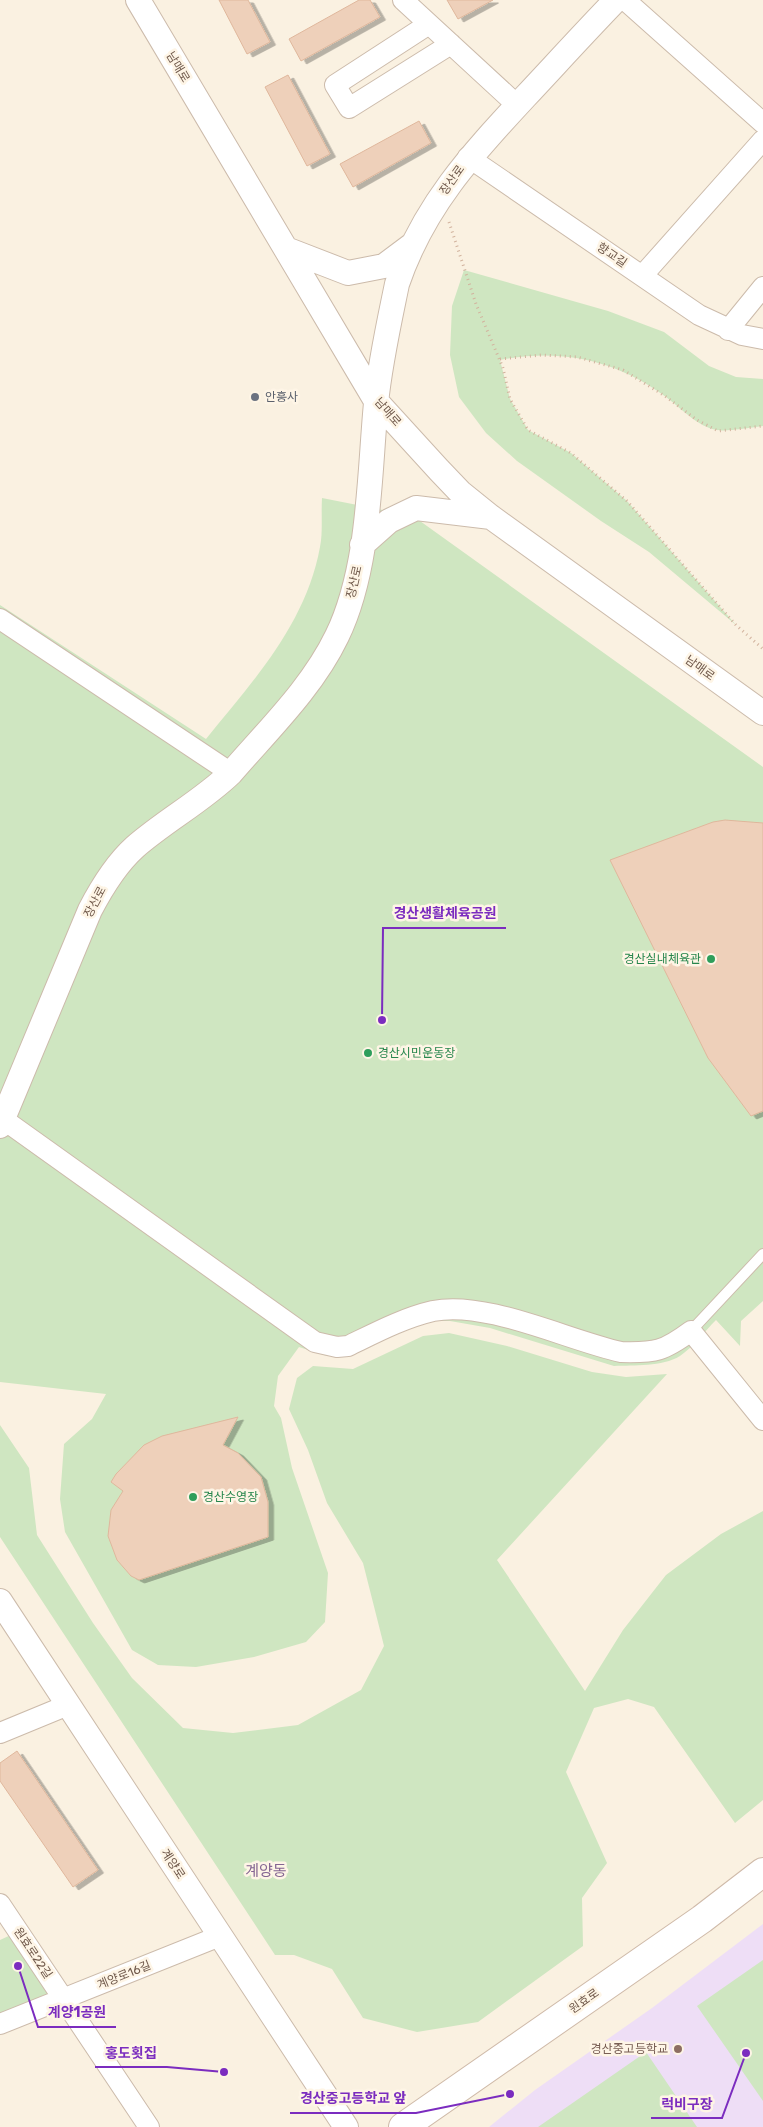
<svg xmlns="http://www.w3.org/2000/svg" width="763" height="2127" font-family="Rubik,'Noto Sans KR',sans-serif">
<style>
.education{fill:#eedef6}
.green{fill:#cfe6c1}
.building{fill:#eed0ba;stroke:#dfb79c;filter:url(#shadow)}
.lines{fill:none;stroke-linecap:round;stroke-linejoin:round}
.service-casing{stroke:#ccbbab;stroke-width:12}
.minor-casing{stroke:#ccbbab;stroke-width:22}
.tertiary-casing{stroke:#ccbbab;stroke-width:26}
.secondary-casing{stroke:#cfbaa9;stroke-width:30}
.path{stroke:#d2b39e;stroke-width:3;stroke-dasharray:1 4;stroke-linecap:butt}
.service{stroke:#fff;stroke-width:10}
.minor{stroke:#fff;stroke-width:20}
.tertiary{stroke:#fff;stroke-width:24}
.secondary{stroke:#fff;stroke-width:28}
.worship-dot{fill:#6b7280;stroke:#fef5e6;stroke-width:2}
.leisure-dot{fill:#2e9e5b;stroke:#fef5e6;stroke-width:2}
.education-dot{fill:#8d6e63;stroke:#fef5e6;stroke-width:2}
.labels{text-anchor:middle;stroke-width:5;stroke-linejoin:round;paint-order:stroke}
.street-label{font-size:12px;fill:#6f584a;stroke:#fef5e6}
.worship-label{font-size:12px;fill:#5b616d;stroke:#fef5e6;text-anchor:start}
.leisure-label{font-size:12px;fill:#27864d;stroke:#fef5e6;text-anchor:start}
.education-label{font-size:12px;fill:#785e54;stroke:#fef5e6;text-anchor:end}
.quarter-label{font-size:15px;fill:#846592;stroke:#fef5e6}
.leader{fill:none;stroke:#7b2cbf;stroke-width:2}
.callout-dot{fill:#7b2cbf;stroke:#fef5e6;stroke-width:2}
.callout-label{font-size:14px;text-anchor:middle;font-weight:bold;fill:#7b2cbf;stroke:#fef5e6;stroke-width:5;stroke-linejoin:round;paint-order:stroke}
</style>
<defs>
<filter id="shadow"><feDropShadow dx="5.5" dy="3" stdDeviation="0" flood-color="#0004"/></filter>
</defs>
<rect width="100%" height="100%" fill="#faf1e1"/>
<path class="education" d="M763,1924V2127H489L535,2090L652,2008Z"/>
<path class="green" d="M464,270L608,311L664,332L709,366L736,377L763,379V426C754,427 725,432 717,430C698,427 681,408 666,397C616,360 561,348 500,360L510,399L528,430L571,453L627,501L736,625L649,552L601,521L517,461L486,433L459,397L450,355L452,306Z
M322,498L413,516L763,767V1301L741,1321L740,1346L716,1320C705,1331 693,1347 680,1356C662,1367 634,1365 614,1366L490,1328L450,1321H425L349,1355L327,1356L299,1347L278,1376L274,1406L281,1418L292,1468L328,1573L325,1622L306,1642L254,1657L196,1667L158,1665L132,1650L65,1532L60,1499L64,1444L92,1419L106,1394L0,1382V605L206,739C253,681 306,624 320,547C323,532 321,514 322,498Z
M449,1333L507,1346L592,1372L626,1377L667,1374L497,1560L585,1691L623,1630L666,1575L721,1534L763,1511V1800L735,1823L654,1707L628,1699L594,1708L566,1772L607,1863L582,1898L583,1946L478,2022L417,2032L363,2018L332,1969L294,1955H275L0,1537V1425L29,1468L37,1535L93,1623L132,1678L183,1728L233,1733L298,1725L361,1690L384,1646L363,1563L327,1503L308,1450L289,1409L297,1378L313,1366L353,1369L423,1336Z
M13,1934L53,1992L0,2015V1940Z
M763,1960V2101L697,2006Z
M646,2052L697,2127H538Z"/>
<path class="building" d="M219,0H248L270,42L247,54Z
M359,0H370L380,17L301,61L289,39Z
M447,0H493L458,19Z
M288,75L330,154L307,166L265,87Z
M419,121L431,143L353,187L340,164Z
M725,820L763,823V1111L751,1116L708,1058L610,860L713,822Z
M238,1417L223,1445L238,1453L261,1477L268,1502V1537L139,1580L131,1576L117,1560L108,1536L111,1510L123,1491L111,1482L116,1474L144,1445L162,1436Z
M17,1751L98,1870L73,1887L0,1781V1763Z"/>
<g class="lines">
<g class="service-casing">
<path id="service" d="M691,1331L763,1254"/>
</g>
<g class="minor-casing">
<path id="minor" d="M403,0L517,105
M625,0L763,123
M429,24L335,85L349,108L451,44
M468,157L699,315L742,335L763,339
M642,276L763,140
M728,330L763,287
M0,619L231,773
M0,1117L315,1342L337,1347L348,1346C375,1333 403,1318 433,1311C486,1300 567,1340 621,1352C656,1353 664,1351 691,1331L763,1420
M0,1733L68,1705
M0,1904L149,2127
M0,2024L220,1936"/>
</g>
<g class="tertiary-casing">
<path id="tertiary" d="M138,0L376,401L439,470L460,492L491,517L763,713
M286,249L348,273L384,266L412,245
M362,545L389,521L416,508L491,517
M0,1126L90,910C102,887 116,864 135,847C166,820 202,801 231,773C268,730 312,688 337,636C370,568 369,477 376,403C380,363 389,323 397,284C423,207 471,155 525,97C555,65 585,32 616,0
M0,1601L346,2127"/>
</g>
<g class="secondary-casing">
<path id="secondary" d="M403,2127L702,1919L763,1872"/>
</g>
<path class="path" d="M449,222L476,304L503,368L510,399L528,430L571,453L627,501L736,625L763,649
M500,359L542,355L577,357L623,370L665,396L697,420L718,431L763,426"/>
<use href="#service" class="service"/>
<use href="#minor" class="minor"/>
<use href="#tertiary" class="tertiary"/>
<use href="#secondary" class="secondary"/>
</g>
<circle class="worship-dot" cx="255" cy="397" r="5"/>
<g class="leisure-dot">
<circle cx="711" cy="959" r="5"/>
<circle cx="368" cy="1053" r="5"/>
<circle cx="193" cy="1497" r="5"/>
</g>
<circle class="education-dot" cx="678" cy="2049" r="5"/>
<g class="labels">
<g class="street-label">
<text transform="translate(178 67) rotate(59)" y="4">남매로</text>
<text transform="translate(452 180) rotate(-55)" y="4">장산로</text>
<text transform="translate(612 255) rotate(34)" y="4">향교길</text>
<text transform="translate(388 412) rotate(49)" y="4">남매로</text>
<text transform="translate(354 582) rotate(-77)" y="4">장산로</text>
<text transform="translate(700 668) rotate(36)" y="4">남매로</text>
<text transform="translate(95 902) rotate(-62)" y="4">장산로</text>
<text transform="translate(173 1864) rotate(57)" y="4">계양로</text>
<text transform="translate(33 1953) rotate(56)" y="4">원효로22길</text>
<text transform="translate(124 1975) rotate(-22)" y="4">계양로16길</text>
<text transform="translate(584 2001) rotate(-35)" y="4">원효로</text>
</g>
<g class="worship-label">
<text x="265" y="401">안흥사</text>
</g>
<g class="leisure-label">
<text x="701" y="963" text-anchor="end">경산실내체육관</text>
<text x="378" y="1057">경산시민운동장</text>
<text x="203" y="1501">경산수영장</text>
</g>
<g class="education-label">
<text x="668" y="2053">경산중고등학교</text>
</g>
<g class="quarter-label">
<text x="266" y="1876">계양동</text>
</g>
</g>
<path class="leader" d="M382 1020L383 928H506M18 1966L38 2027H116M224 2072L167 2067H95M510 2094L416 2113H290M746 2053L722 2118H651"/>
<g class="callout-dot">
<circle cx="382" cy="1020" r="5"/>
<circle cx="18" cy="1966" r="5"/>
<circle cx="224" cy="2072" r="5"/>
<circle cx="510" cy="2094" r="5"/>
<circle cx="746" cy="2053" r="5"/>
</g>
<g class="callout-label">
<text x="445" y="918">경산생활체육공원</text>
<text x="77" y="2017">계양1공원</text>
<text x="131" y="2058">홍도횟집</text>
<text x="353" y="2103">경산중고등학교 앞</text>
<text x="687" y="2109">럭비구장</text>
</g>
</svg>
